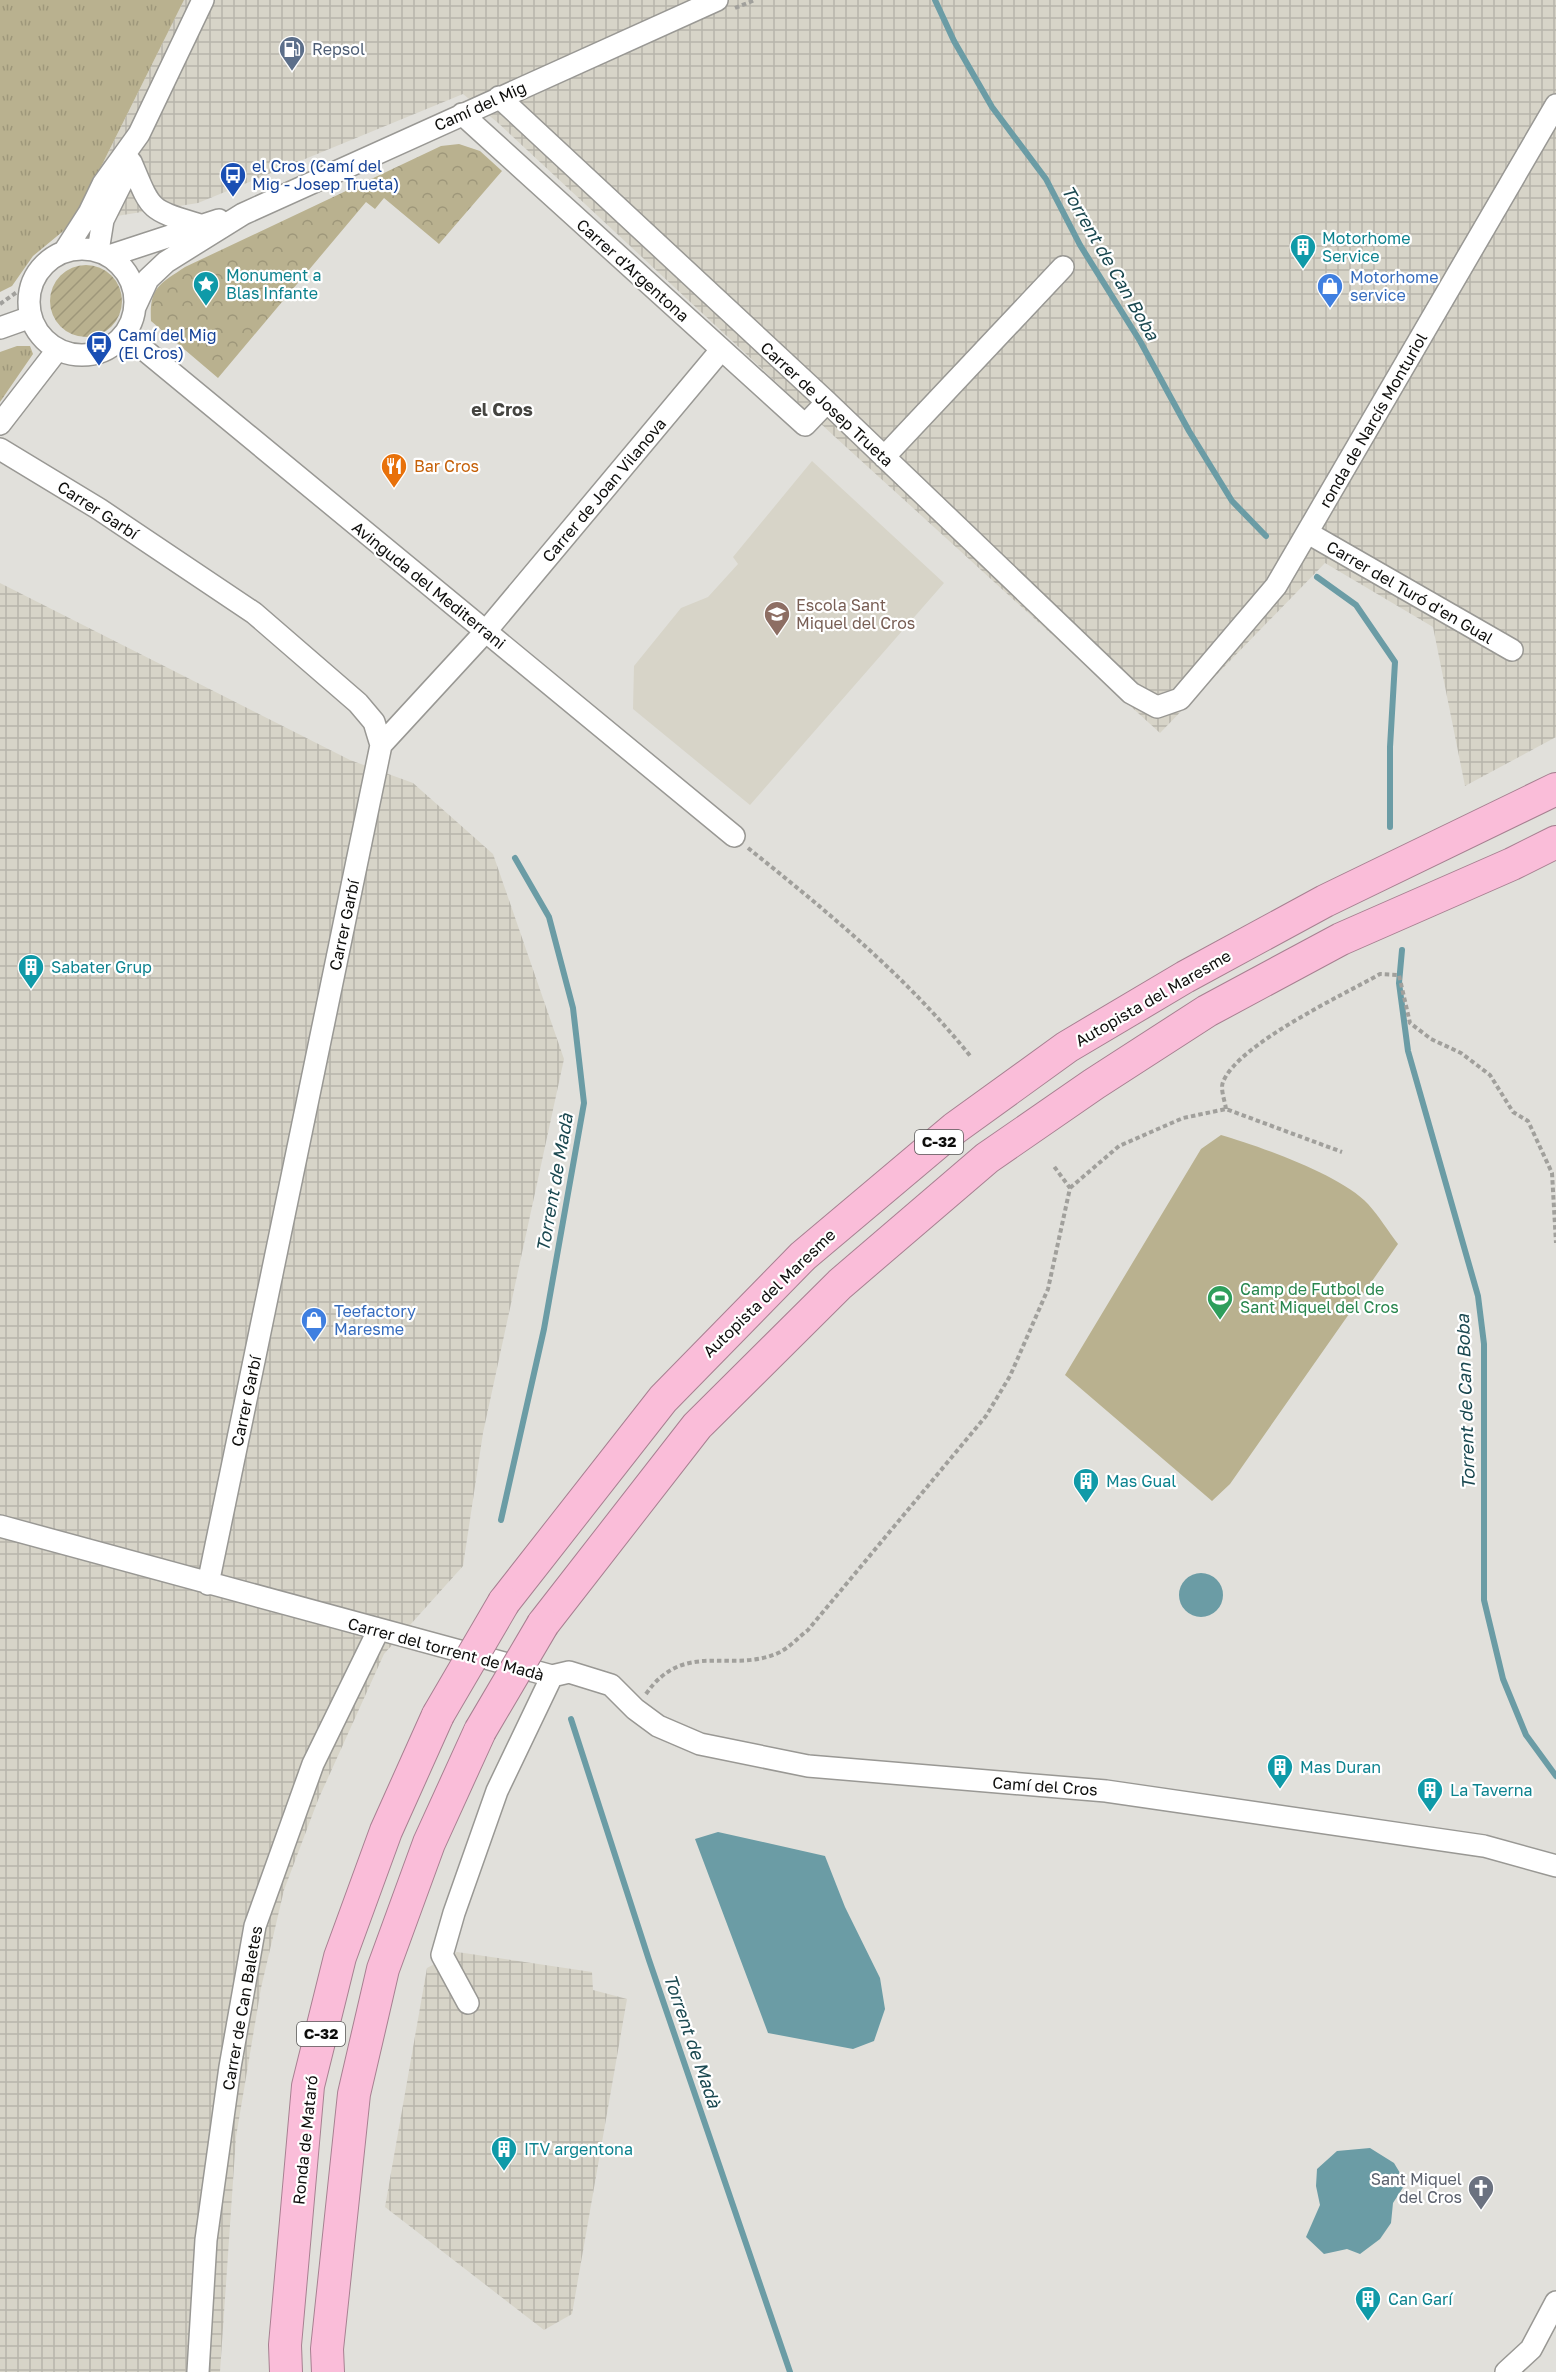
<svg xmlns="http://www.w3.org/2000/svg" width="1556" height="2372" font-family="'Golos Text',sans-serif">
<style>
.built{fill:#d7d4c8}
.industrial{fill:url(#industrial-grid)}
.grass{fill:url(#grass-tufts)}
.park{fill:url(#park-crowns)}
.garden{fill:url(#garden-furrows)}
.pitch{fill:#b9b18f}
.water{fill:#6b9ca5}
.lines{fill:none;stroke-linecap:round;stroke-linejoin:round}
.stream{stroke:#6b9ca5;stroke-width:6}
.minor-casing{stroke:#999894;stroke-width:24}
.highway-casing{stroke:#a78091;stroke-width:34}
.path{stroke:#a1a09c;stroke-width:4;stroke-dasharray:4.5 3;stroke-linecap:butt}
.minor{stroke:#fff;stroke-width:21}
.highway{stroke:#fabdd9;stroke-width:32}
.highway-bridge-casing{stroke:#a78091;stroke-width:34;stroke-linecap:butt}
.highway-bridge{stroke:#fabdd9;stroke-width:32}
.labels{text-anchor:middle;stroke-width:4.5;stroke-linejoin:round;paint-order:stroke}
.shield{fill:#fff;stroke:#565655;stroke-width:1.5}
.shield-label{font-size:15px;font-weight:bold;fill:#0e0e0c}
.service-label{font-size:16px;fill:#4e5e75;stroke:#fff;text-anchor:start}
.street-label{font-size:16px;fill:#0e0e0c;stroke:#fff}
.transit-label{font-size:16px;fill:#164399;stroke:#fff;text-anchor:start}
.culture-label{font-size:16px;fill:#0d838f;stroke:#fff;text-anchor:start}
.shop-label{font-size:16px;fill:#366cbe;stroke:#fff;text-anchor:start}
.food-label{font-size:16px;fill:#c56008;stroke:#fff;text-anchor:start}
.education-label{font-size:16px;fill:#785e54;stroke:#fff;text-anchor:start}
.leisure-label{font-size:16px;fill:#27864d;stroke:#fff;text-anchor:start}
.worship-label{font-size:16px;fill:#5b616d;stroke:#fff;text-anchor:end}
.water-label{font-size:18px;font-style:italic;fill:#1a4850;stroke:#fff}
.neighbourhood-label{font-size:18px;font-weight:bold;fill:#444440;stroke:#fff}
</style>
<defs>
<pattern id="industrial-grid" width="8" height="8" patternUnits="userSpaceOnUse" patternTransform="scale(1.5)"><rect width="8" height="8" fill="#d7d4c8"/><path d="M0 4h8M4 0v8" fill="none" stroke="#b7b5ab"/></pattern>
<pattern id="grass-tufts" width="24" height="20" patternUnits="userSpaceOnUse" patternTransform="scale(1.5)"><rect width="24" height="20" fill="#b9b18f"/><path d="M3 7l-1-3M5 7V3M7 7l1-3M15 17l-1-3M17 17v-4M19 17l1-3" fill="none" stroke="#9e977a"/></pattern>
<pattern id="park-crowns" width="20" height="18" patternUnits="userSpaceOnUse" patternTransform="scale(1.5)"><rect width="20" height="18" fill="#b9b18f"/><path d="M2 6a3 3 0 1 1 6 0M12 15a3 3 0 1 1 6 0" fill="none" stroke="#9e977a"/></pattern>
<pattern id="garden-furrows" width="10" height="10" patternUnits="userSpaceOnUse" patternTransform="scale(1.5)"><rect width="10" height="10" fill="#b9b18f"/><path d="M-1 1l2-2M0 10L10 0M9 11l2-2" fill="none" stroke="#9e977a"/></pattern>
</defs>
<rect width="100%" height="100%" fill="#e1e0db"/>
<path class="built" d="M812,461L944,583L750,805L633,709L634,666L681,608L708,597L738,564L733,557Z"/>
<path class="industrial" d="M184,0H1556V737L1465,786L1433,627L1325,563L1160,733L834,436L497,122L463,94L198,203L73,223Z
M0,583L350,760L413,783L493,854L564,1059L483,1433L463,1566L384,1654L318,1800L284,1890L261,1988L236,2137L220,2372H0Z
M457,1952L592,1972L593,1990L627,1999L572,2314L544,2330L385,2207L427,1968Z"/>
<path class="grass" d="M0,0H184L73,223L33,256L12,286L0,292Z
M17,346H30L33,354L0,402V352Z"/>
<path class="park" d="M459,144L480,151L502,171L439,244L384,198L375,209L366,202L218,378L151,321C149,287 160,284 185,267L441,146Z"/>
<path class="garden" d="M50 301a36 36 0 1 1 72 0a36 36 0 1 1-72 0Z"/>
<path class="pitch" d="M1221,1135C1259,1146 1341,1175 1368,1204C1379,1216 1388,1231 1398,1244L1230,1484L1212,1501L1065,1375L1201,1149Z"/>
<path class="water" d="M1179 1595a22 22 0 1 1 44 0a22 22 0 1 1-44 0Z
M718,1832L825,1856L845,1907L880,1978L885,2009L874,2041L853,2049L768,2033L695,1839Z
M1370,2148L1394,2163L1406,2183L1393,2203L1391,2223L1380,2239L1360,2254L1347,2249L1324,2254L1306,2237L1320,2205L1316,2186L1317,2169L1337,2151Z"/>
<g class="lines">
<path class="stream" d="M935,0L954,41L992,107L1046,179L1080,245L1140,341L1189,431L1232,501L1266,536
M1317,577L1356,605L1395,662L1390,747V827
M1402,950L1399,983L1408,1051L1478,1296L1484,1344V1600L1503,1679L1526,1735L1556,1776
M501,1520L544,1329L584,1103L573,1008L549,917L515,858
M571,1719L649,1960L790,2372"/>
<g class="minor-casing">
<path id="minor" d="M499,97L827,402L1131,693L1157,707L1180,699L1276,586L1556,105
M462,114L805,425L827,402
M131,162C152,212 148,209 200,225
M29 302a53 53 0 1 1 106 0a53 53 0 1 1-106 0Z
M98,251L103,220L131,164
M64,252L89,213L103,184L139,134L203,0
M109,256L219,220
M135,307L148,279L166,262L243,214L717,0
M0,328L31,317
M125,334L734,836
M0,424L58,349
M0,449L99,509L254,613L358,703L374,722L381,745L208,1584
M884,457L1063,267
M1308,533L1512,650
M381,745L486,631L721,350
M0,1526L552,1676L569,1672L611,1685L635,1709L658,1726L700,1744L808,1766L1106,1791L1484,1846L1556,1866
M468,2003L442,1955L454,1913L497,1791L552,1676
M198,2372L206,2240L230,2067L255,1926L313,1764L378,1631
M1506,2372L1531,2349L1556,2302"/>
</g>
<g class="highway-casing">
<path id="highway" d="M504,1602L663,1399L803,1256L955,1128L1067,1047L1185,977L1325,901L1556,789
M543,1624L697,1426L840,1284L987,1158L1094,1084L1207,1011L1341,939L1512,864L1556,842
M286,2372L285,2345L308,2086L340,1957L386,1831L438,1715
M328,2372L327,2349L354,2094L383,1969L429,1843L480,1731"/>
</g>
<path class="path" d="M735,8L755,0
M0,304L17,292
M748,848C828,912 907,977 971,1057
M1226,1109C1225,1101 1220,1089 1223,1082C1238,1044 1343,995 1380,974L1399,975L1410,1023L1431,1039L1461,1053L1490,1075L1513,1112L1528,1121L1552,1173L1556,1243
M1070,1188L1119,1146L1183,1118L1226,1109L1342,1152
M646,1694C684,1639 731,1674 778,1653C789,1648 799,1637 808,1630L986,1416L1010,1376L1048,1289L1070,1188L1053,1165"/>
<use href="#minor" class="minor"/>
<use href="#highway" class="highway"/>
<g class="highway-bridge-casing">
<path id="highway-bridge" d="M438,1715L504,1602
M480,1731L543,1624"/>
</g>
<use href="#highway-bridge" class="highway-bridge"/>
</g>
<defs>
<g id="fuel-pin" transform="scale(1.35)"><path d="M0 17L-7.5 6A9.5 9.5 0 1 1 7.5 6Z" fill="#5c6f8a" stroke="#fff"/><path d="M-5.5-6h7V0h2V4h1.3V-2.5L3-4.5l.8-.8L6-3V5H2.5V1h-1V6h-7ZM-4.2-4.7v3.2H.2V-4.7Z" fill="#fff"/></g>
<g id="bus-pin" transform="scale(1.35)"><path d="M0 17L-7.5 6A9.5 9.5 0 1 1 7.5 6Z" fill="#1a4fb4" stroke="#fff"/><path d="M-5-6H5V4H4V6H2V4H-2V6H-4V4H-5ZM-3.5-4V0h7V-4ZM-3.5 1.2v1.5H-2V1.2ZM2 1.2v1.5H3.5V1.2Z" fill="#fff"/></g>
<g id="building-pin" transform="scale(1.35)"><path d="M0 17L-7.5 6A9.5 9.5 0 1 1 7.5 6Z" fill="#0f9aa8" stroke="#fff"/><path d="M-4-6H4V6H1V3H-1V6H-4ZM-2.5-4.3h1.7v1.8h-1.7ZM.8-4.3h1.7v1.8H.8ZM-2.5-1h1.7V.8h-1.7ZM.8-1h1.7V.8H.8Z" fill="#fff"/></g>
<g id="sight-pin" transform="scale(1.35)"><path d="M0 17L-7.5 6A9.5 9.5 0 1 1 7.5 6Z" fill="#0f9aa8" stroke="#fff"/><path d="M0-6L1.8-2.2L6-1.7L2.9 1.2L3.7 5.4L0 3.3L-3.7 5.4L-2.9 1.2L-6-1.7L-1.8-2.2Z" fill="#fff"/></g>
<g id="shop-pin" transform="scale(1.35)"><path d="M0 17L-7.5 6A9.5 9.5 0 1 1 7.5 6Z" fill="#3f7fe0" stroke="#fff"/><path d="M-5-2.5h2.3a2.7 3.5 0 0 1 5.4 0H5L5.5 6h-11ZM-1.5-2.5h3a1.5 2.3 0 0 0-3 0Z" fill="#fff"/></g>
<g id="restaurant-pin" transform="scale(1.35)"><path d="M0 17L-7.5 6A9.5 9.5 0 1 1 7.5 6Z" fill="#e8710a" stroke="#fff"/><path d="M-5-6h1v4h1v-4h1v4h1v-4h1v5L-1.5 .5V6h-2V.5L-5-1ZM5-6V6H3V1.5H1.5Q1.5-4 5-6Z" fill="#fff"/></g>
<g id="school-pin" transform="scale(1.35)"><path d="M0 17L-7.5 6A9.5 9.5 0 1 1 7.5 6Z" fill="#8d6e63" stroke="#fff"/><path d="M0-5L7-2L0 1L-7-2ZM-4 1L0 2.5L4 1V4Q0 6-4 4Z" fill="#fff"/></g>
<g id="stadium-pin" transform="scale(1.35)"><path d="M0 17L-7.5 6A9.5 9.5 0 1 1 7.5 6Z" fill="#2e9e5b" stroke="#fff"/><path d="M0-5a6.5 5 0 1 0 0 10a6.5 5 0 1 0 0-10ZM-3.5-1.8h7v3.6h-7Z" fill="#fff"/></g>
<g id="church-pin" transform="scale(1.35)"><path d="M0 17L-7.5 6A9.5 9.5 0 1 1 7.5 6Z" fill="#6b7280" stroke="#fff"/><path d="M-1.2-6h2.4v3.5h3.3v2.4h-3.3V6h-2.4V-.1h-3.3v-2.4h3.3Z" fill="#fff"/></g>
</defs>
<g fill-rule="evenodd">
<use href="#fuel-pin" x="292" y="49"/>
<use href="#bus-pin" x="233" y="175"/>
<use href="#building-pin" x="1303" y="247"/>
<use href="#sight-pin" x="206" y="284"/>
<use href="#shop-pin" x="1330" y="286"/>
<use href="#bus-pin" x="99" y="344"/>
<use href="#restaurant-pin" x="394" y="466"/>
<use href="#school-pin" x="777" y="614"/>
<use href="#building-pin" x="31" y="967"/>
<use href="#stadium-pin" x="1220" y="1298"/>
<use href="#shop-pin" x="314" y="1320"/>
<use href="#building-pin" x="1086" y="1481"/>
<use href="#building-pin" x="1280" y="1767"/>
<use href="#building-pin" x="1430" y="1790"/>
<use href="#building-pin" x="504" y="2149"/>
<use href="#church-pin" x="1481" y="2188"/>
<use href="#building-pin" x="1368" y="2299"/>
</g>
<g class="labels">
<g class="shield">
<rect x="915" y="1130" width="48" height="24" rx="4.5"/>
<rect x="297" y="2022" width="48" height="24" rx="4.5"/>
</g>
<g class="shield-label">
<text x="939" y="1147">C-32</text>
<text x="321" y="2039">C-32</text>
</g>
<g class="service-label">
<text x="312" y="55">Repsol</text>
</g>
<g class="street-label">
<text transform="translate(480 106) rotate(-24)" y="6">Camí del Mig</text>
<text transform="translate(633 270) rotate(42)" y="6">Carrer d'Argentona</text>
<text transform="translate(827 404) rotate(43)" y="6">Carrer de Josep Trueta</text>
<text transform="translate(1373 420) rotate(-60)" y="6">ronda de Narcís Monturiol</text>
<text transform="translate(604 490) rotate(-50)" y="6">Carrer de Joan Vilanova</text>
<text transform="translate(98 510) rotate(33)" y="6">Carrer Garbí</text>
<text transform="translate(429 585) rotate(39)" y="6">Avinguda del Mediterrani</text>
<text transform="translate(1410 592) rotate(30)" y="6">Carrer del Turó d'en Gual</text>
<text transform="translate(344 925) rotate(-78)" y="6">Carrer Garbí</text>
<text transform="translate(1153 998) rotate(-30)" y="6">Autopista del Maresme</text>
<text transform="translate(769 1293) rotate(-44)" y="6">Autopista del Maresme</text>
<text transform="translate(246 1401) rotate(-78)" y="6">Carrer Garbí</text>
<text transform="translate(446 1649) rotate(15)" y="6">Carrer del torrent de Madà</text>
<text transform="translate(1045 1786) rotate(4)" y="6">Camí del Cros</text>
<text transform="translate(242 2008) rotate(-80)" y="6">Carrer de Can Baletes</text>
<text transform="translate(305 2140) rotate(-84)" y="6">Ronda de Mataró</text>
</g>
<g class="transit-label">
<text x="252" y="172">el Cros (Camí del<tspan x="252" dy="18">Mig - Josep Trueta)</tspan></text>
<text x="118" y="341">Camí del Mig<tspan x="118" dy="18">(El Cros)</tspan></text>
</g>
<g class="culture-label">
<text x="1322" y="244">Motorhome<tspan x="1322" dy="18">Service</tspan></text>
<text x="226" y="281">Monument a<tspan x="226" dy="18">Blas Infante</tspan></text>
<text x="51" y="973">Sabater Grup</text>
<text x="1106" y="1487">Mas Gual</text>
<text x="1300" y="1773">Mas Duran</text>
<text x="1450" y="1796">La Taverna</text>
<text x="524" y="2155">ITV argentona</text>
<text x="1388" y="2305">Can Garí</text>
</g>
<g class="shop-label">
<text x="1350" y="283">Motorhome<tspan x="1350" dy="18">service</tspan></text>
<text x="334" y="1317">Teefactory<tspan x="334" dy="18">Maresme</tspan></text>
</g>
<g class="food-label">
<text x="414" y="472">Bar Cros</text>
</g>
<g class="education-label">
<text x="796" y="611">Escola Sant<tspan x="796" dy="18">Miquel del Cros</tspan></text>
</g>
<g class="leisure-label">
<text x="1240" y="1295">Camp de Futbol de<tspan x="1240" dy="18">Sant Miquel del Cros</tspan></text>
</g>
<g class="worship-label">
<text x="1462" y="2185">Sant Miquel<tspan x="1462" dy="18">del Cros</tspan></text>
</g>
<g class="water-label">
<text transform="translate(1110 263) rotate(60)" y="6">Torrent de Can Boba</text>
<text transform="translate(555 1183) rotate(-80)" y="6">Torrent de Madà</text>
<text transform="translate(1466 1402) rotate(-92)" y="6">Torrent de Can Boba</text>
<text transform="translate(692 2041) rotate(71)" y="6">Torrent de Madà</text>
</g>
<g class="neighbourhood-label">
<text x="502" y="416">el Cros</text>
</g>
</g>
</svg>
